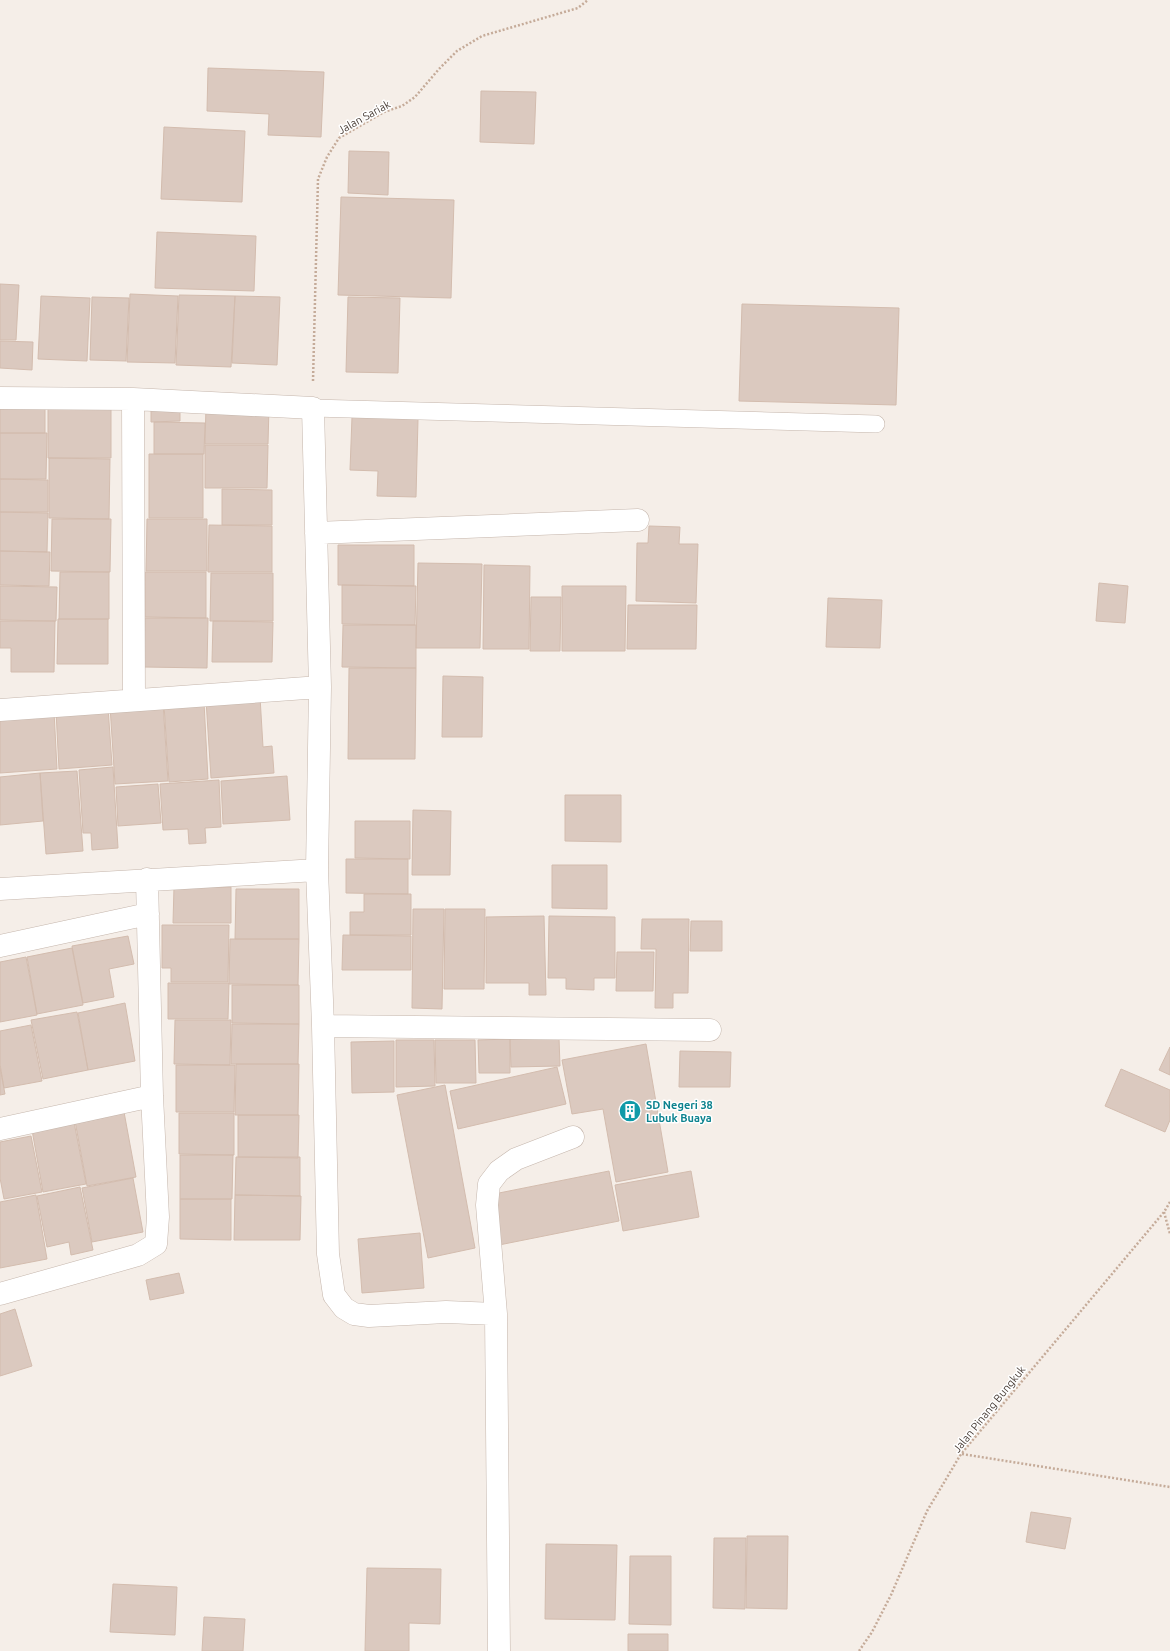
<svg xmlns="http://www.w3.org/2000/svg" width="1170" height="1651" font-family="Ubuntu,sans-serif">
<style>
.building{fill:#dbc9bf;stroke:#d3bcae}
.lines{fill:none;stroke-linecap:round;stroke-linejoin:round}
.service-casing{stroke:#c5b6ac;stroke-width:18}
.minor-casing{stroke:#c5b6ac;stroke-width:23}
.path{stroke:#c5ab99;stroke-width:2.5;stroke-dasharray:2 2;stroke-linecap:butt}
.service{stroke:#fff;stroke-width:17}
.minor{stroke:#fff;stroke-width:22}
.labels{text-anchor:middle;stroke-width:3;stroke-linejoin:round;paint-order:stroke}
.street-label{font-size:11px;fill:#493d36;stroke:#fff}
.culture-label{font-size:11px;font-weight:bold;fill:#0d838f;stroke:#fff;text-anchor:start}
</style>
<rect width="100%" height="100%" fill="#f5eee8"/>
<path class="building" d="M208,68L324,72L321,137L268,135L269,114L207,111Z
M481,91L536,92L534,144L480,142Z
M164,127L245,131L242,202L161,199Z
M349,151L389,152L388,195L348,193Z
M341,197L454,200L451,298L338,295Z
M157,232L256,236L254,291L155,288Z
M0,284L19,285L16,340H0Z
M130,294L178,296L175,363L127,362Z
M179,295L235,296L231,367L176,365Z
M41,296L90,298L87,361L38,359Z
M235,296L280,297L277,365L232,363Z
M92,297L129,298L126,361L90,360Z
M348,297L400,298L398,373L346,372Z
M742,304L899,308L896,405L739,401Z
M0,341L33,342L32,370L0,368Z
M151,401H180V421L151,422Z
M0,402H45V433H0Z
M48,403L111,404V458H48Z
M206,406L269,407L268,444H205Z
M352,417L418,419L416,497L377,496L378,471L350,470Z
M154,422L205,423L204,454H154Z
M0,433H47L46,479H0Z
M205,445H268L267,488H205Z
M149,454H203V518H149Z
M49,458L110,459L109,519L49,518Z
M0,479L48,480V512H0Z
M222,489L272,490V525H222Z
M0,512L48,513L47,552L0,551Z
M52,519H111L110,572L51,571Z
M147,519H207V571H146Z
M209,525L272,526V572H208Z
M649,526L680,527L679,544H698L696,603L636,601L637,543H648Z
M338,545H414V586L338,585Z
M0,551L50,552L49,586L0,585Z
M418,563L482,564L480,648H416Z
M484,565L530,566L529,649H483Z
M60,572H109V619H59Z
M145,572H206V618L145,617Z
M211,573H273V621H210Z
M1099,583L1128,586L1125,623L1096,621Z
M342,585L416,586L415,625L342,624Z
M0,586L57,587L56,621L0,620Z
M562,586H626L625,651H562Z
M531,597H561L560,651H530Z
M828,598L882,600L880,648L826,647Z
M628,605H697L696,649H627Z
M145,618H208L207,668L144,667Z
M58,619H108V664H57Z
M0,621H55L54,672H11V648H0Z
M213,621L273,622L272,662H212Z
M343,625H416V668L342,667Z
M349,668H416L415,759H348Z
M443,676L483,677L482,737H442Z
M260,697L263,747L272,746L274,773L211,778L206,700Z
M204,702L208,779L169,782L164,705Z
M163,703L168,781L115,784L110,706Z
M108,707L112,765L59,769L56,711Z
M54,711L57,769L0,773V715Z
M113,767L118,848L92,850L91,833H83L79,770Z
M77,771L83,851L46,854L40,773Z
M40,773L43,821L0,825V777Z
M287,776L290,820L223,824L221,781Z
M219,780L221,827L205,828L206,843L189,844L188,829L163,830L160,784Z
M158,784L161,823L118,826L116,787Z
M565,795H621V842L565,841Z
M413,810L451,811L450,875H412Z
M355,821H410V859L355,858Z
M346,859H408V894L346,893Z
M552,865H607V909L552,908Z
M174,887H231V923H173Z
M236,889H299V939H235Z
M364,894H411V935H350V912H364Z
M413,909H444L442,1009L412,1008Z
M445,909H485L484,989H444Z
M544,916L546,995H529V983H486V917Z
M549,916L615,917V978H594V990L566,989V978H548Z
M642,919H689L688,993H673V1008H655L656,949H641Z
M691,921H722V951H690Z
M162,925H229L228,982H171V968H162Z
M343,935L411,936V970H342Z
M128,936L134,964L109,969L114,997L83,1003L72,946Z
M230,939H299L298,985L229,984Z
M72,948L83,1005L37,1014L27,957Z
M617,952H654L653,991H616Z
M26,957L37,1015L0,1022V962Z
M168,983H229L228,1019H168Z
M232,985H299V1024L232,1023Z
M125,1003L135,1061L88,1070L78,1013Z
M77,1012L88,1070L43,1079L31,1020Z
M175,1020H231L230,1065L174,1064Z
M232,1024H299L298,1064H231Z
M31,1025L42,1081L4,1088L0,1064V1031Z
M559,1038L560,1066L511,1067L510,1039Z
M510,1039V1073H479L478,1040Z
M396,1040H434L435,1086L396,1087Z
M435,1040H475L476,1083H436Z
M394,1041V1092L352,1093L351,1042Z
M646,1044L668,1172L616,1182L603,1109L572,1114L562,1060Z
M1170,1047V1075L1159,1070Z
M680,1051L731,1052L730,1087H679Z
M236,1064H299L298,1115H235Z
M176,1065H235L234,1112H176Z
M557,1067L566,1104L458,1129L450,1091Z
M0,1068L5,1094L0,1095Z
M1121,1069L1170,1090V1120L1165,1132L1105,1106Z
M445,1085L475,1248L428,1258L397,1095Z
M124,1112L136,1177L87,1186L75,1121Z
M179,1113H234V1155L179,1154Z
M238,1115H299L298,1158L238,1157Z
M74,1122L86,1184L43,1192L32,1130Z
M31,1136L42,1192L4,1199L0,1178V1142Z
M180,1155H233L232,1199H180Z
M236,1157H300V1196L235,1195Z
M609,1171L619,1221L499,1245L489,1195Z
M691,1171L699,1217L623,1231L615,1185Z
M133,1178L143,1232L92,1242L82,1188Z
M80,1187L93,1250L71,1255L69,1242L47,1247L37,1196Z
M36,1195L47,1259L0,1268V1202Z
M235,1195L301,1196L300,1240H234Z
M180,1199H231V1240L180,1239Z
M420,1233L424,1288L362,1293L358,1239Z
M179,1273L184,1293L150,1300L146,1280Z
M15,1309L32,1366L0,1376V1314Z
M1031,1512L1071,1518L1065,1549L1026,1542Z
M747,1536H788L787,1609L746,1608Z
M714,1538H746L745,1609L713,1608Z
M546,1544L617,1545L615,1620L545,1619Z
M630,1556H671V1625L629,1624Z
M367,1568L441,1569L440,1624L409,1623V1651H365Z
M113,1584L177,1587L175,1635L110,1632Z
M204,1617L245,1619L243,1651H202Z
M628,1634H668V1651H628Z"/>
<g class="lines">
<g class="service-casing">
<path id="service" d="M313,408L876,424"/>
</g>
<g class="minor-casing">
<path id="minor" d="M0,398L133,399L313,408L320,687L317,870L323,1026L328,1254L334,1295L344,1308L354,1314L369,1316L446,1312L496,1314L499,1651
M133,399L134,700
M316,533L638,520
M0,710L320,687
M0,889L317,870
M0,946L148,914
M323,1026L710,1030
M0,1129L152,1096
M0,1294L138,1255L156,1244L158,1217L152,1096L147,879
M496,1314L487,1205L489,1184L499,1171L516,1159L573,1137"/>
</g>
<path class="path" d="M313,381L318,179L327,157L339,138L384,112L402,106L415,97L439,69L457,51L482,36L578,8L588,0
M1164,1212L1170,1234
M962,1454L1170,1487
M859,1651L872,1632L891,1595L927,1511L961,1454L1164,1212L1170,1202"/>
<use href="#service" class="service"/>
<use href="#minor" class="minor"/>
</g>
<defs>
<g id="building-disc" transform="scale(1.15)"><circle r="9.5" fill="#0f9aa8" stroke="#fff"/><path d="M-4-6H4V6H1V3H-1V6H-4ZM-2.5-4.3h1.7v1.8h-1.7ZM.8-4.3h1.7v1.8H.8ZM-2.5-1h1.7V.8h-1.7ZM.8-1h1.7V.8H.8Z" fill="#fff"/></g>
</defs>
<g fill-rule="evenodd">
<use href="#building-disc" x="630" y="1111"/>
</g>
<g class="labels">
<g class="street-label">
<text transform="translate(364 117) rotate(-29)" y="4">Jalan Sariak</text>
<text transform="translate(989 1409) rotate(-51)" y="4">Jalan Pinang Bungkuk</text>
</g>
<g class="culture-label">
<text x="646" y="1109">SD Negeri 38<tspan x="646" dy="13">Lubuk Buaya</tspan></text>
</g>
</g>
</svg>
